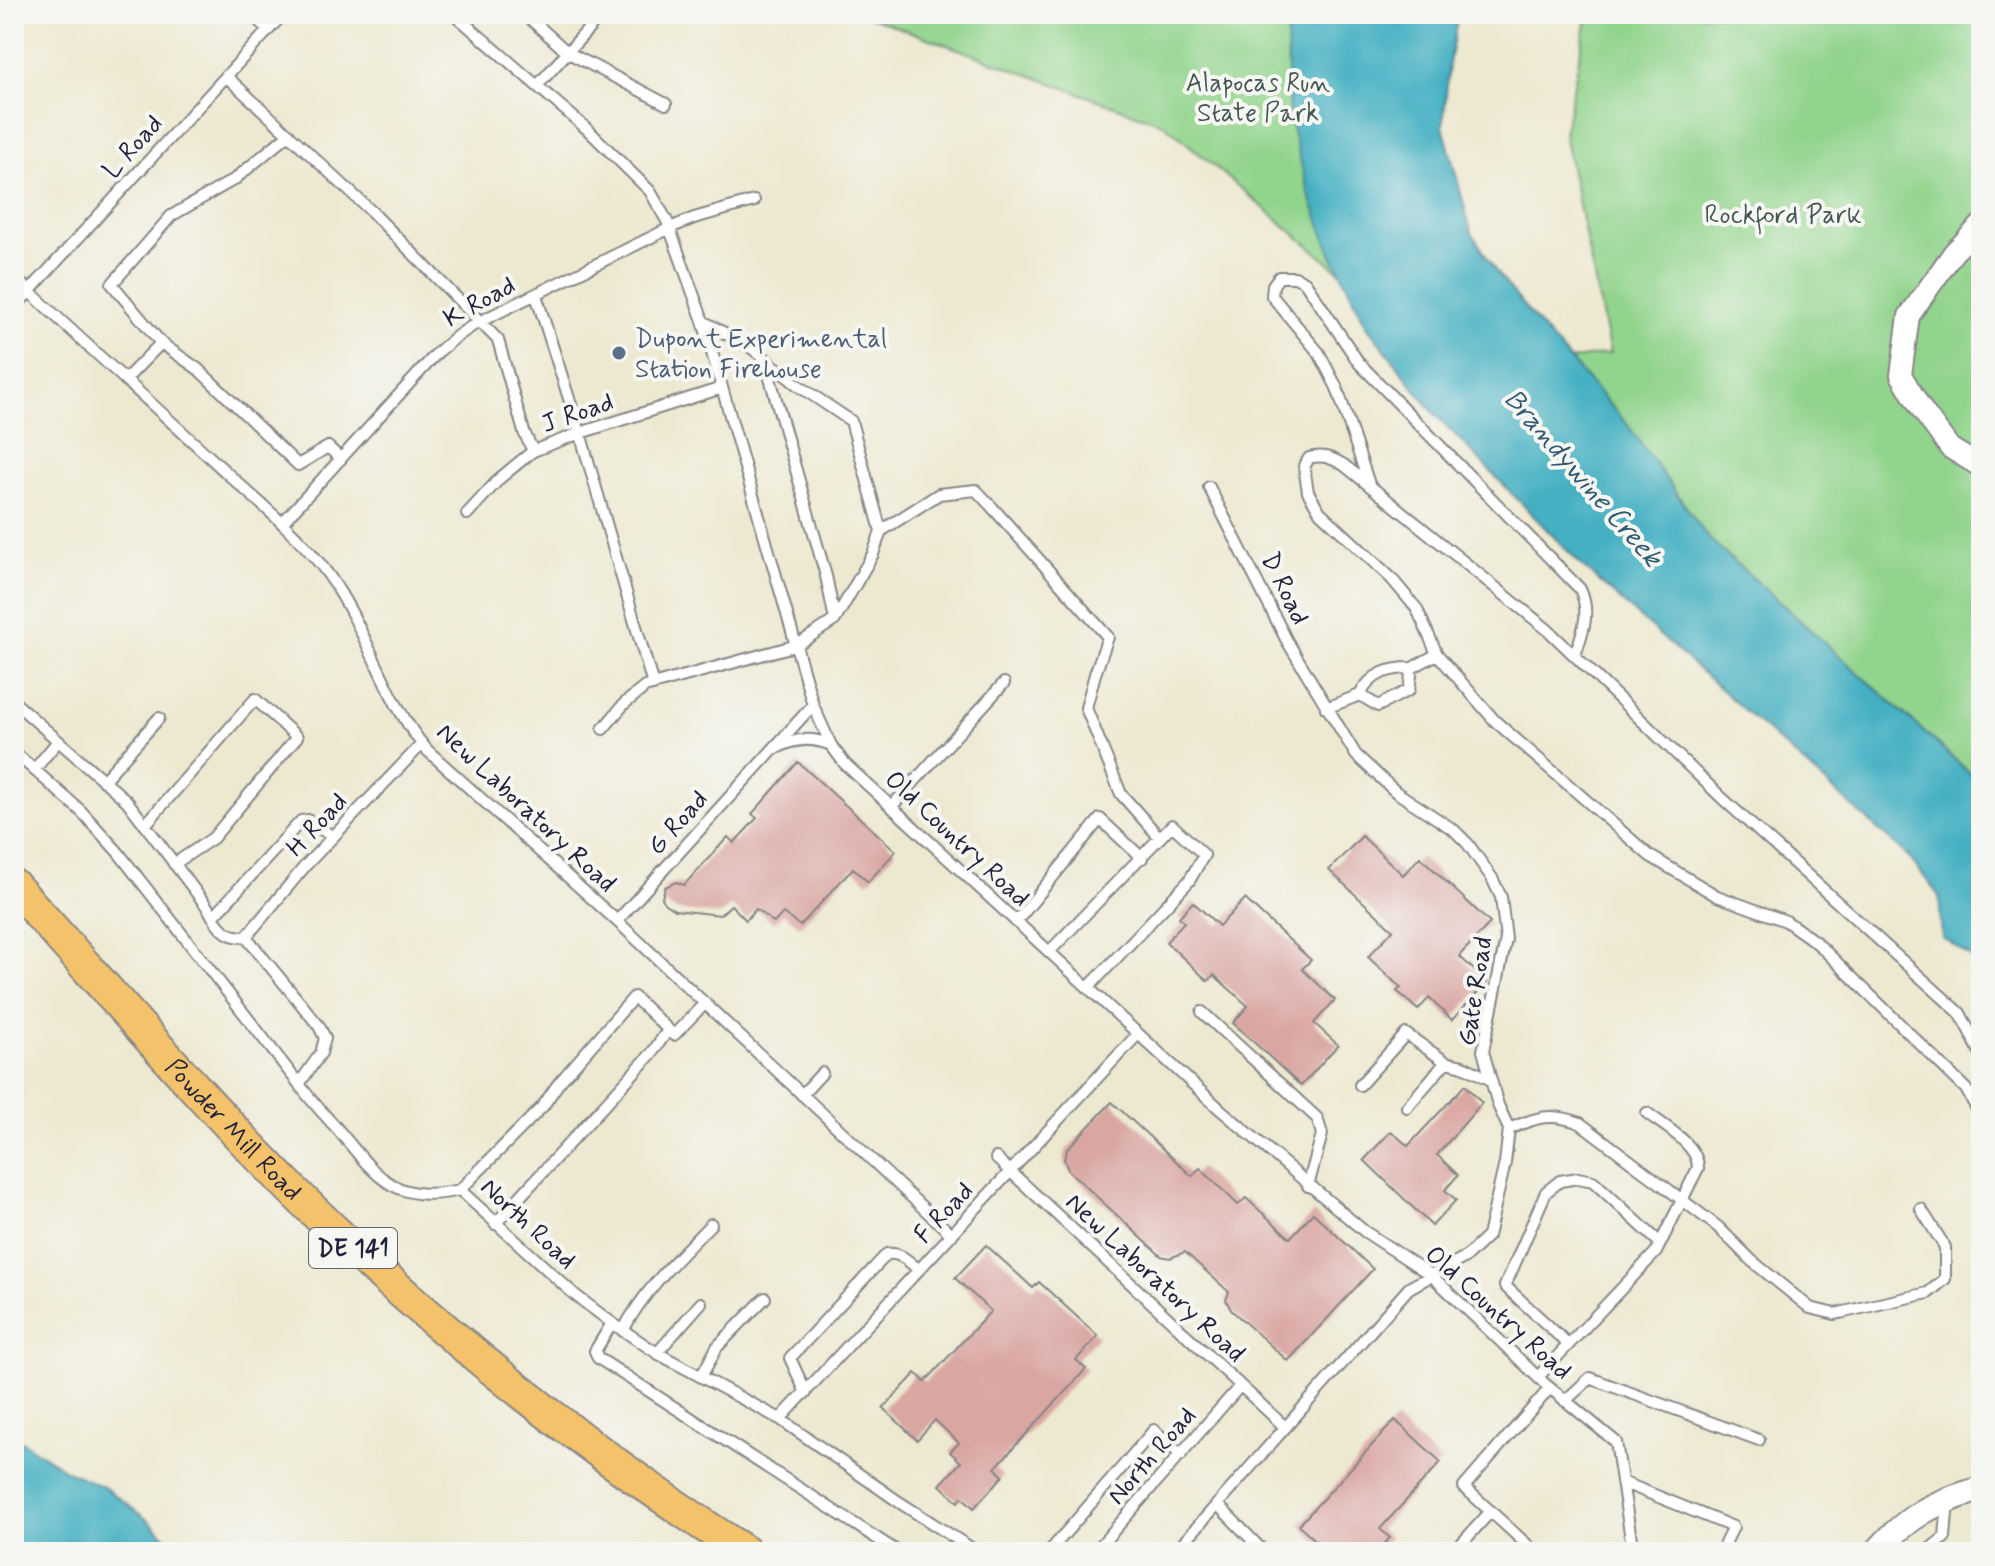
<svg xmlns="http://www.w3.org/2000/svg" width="1995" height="1566" font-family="Mynerve,sans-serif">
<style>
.green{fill:#91d48c;stroke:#5a7b64;stroke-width:2}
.water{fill:#44b0c2;stroke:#33697e;stroke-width:2}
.building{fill:#d9a6a2}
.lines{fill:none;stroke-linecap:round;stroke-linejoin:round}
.service-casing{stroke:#888686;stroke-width:14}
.minor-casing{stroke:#888686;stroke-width:24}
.tertiary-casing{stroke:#888686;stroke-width:28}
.trunk-casing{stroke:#888686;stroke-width:36}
.service{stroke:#fff;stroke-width:10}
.minor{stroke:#fff;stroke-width:20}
.tertiary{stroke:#fff;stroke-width:24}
.trunk{stroke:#f3c26a;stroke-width:32}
.service-dot{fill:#5c6f8a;stroke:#f6f6f2;stroke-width:3}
.labels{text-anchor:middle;stroke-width:8;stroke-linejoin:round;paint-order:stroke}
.shield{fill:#f6f6f2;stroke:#626272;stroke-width:2}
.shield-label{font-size:24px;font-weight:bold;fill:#22223b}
.park-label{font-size:26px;fill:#435753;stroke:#f6f6f2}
.street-label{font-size:26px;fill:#22223b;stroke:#f6f6f2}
.service-label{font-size:26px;fill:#4e5e75;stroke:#f6f6f2;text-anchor:start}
.water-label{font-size:28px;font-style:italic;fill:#305b71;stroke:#f6f6f2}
</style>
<rect width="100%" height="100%" fill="#f6f6f2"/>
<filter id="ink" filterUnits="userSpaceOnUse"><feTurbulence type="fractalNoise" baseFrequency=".0125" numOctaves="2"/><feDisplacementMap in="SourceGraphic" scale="16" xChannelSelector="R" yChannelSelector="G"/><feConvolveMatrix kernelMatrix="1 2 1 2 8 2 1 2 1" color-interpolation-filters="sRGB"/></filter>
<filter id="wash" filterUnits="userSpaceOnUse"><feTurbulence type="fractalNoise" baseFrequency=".006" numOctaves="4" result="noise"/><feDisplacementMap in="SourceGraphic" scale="32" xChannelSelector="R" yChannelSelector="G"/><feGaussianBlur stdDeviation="1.8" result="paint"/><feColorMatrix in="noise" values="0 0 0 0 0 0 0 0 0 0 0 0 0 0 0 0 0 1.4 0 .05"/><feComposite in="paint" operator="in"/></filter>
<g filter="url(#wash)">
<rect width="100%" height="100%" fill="#ede9d1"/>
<path class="green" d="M862,14H1377L1365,252L1340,272L1164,124Z
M1588,14H1981V783L1708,538L1627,424L1570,360L1610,353L1564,134Z"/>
<path class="water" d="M1291,14H1458L1449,64L1443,126L1471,231L1494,269L1539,325L1627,424L1708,538L1981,783V964L1942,937L1939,896L1908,856L1583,567L1434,413L1367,326L1331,253L1308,191L1289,116L1287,29Z
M14,1436L67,1471L104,1487L148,1520L182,1552H14Z"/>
<g id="blocks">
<path class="building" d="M798,762L896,851L868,882L853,868L800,926L783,913L774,923L756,909L746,920L731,905L720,915L675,910L665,904L662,898L665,887L676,882L684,885L728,837L734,843L757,818L752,814Z
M1362,836L1403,875L1420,857L1490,923L1459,956L1487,982L1452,1020L1429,998L1418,1010L1397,991L1401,988L1368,957L1393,930L1329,870Z
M1245,899L1311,960L1302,969L1335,1000L1314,1023L1338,1045L1301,1086L1233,1023L1248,1006L1214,975L1208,981L1166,942L1184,922L1179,917L1193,902L1219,926Z
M1465,1085L1482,1103L1437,1155L1458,1175L1445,1190L1456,1200L1432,1226L1364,1160L1391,1131L1408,1146Z
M1112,1102L1192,1176L1200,1168L1238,1205L1246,1198L1290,1238L1313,1213L1373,1269L1288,1361L1231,1310L1226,1300L1229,1292L1185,1252L1170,1258L1161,1256L1068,1170L1064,1159L1067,1149Z
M986,1245L1033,1288L1039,1282L1098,1336L1076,1360L1086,1369L995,1468L1003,1476L974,1508L962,1497L958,1502L940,1485L961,1462L950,1452L959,1443L935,1420L917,1440L883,1408L916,1373L925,1382L991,1311L955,1278Z
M1395,1420L1441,1462L1380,1529L1390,1538L1376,1552H1328L1299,1525Z"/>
</g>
</g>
<g filter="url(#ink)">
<use href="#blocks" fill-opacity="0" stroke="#888686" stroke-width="2"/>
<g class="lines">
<g class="service-casing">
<path id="service" d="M252,14L268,30
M454,14L587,129L650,191L667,221L703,321L813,705L831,745L845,764L1221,1110L1364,1231L1431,1275L1545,1384L1616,1442L1633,1552
M525,14L567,52L666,104
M226,76L372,212L498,340L524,432L533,451
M537,86L602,14
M289,134L235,179L171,216L112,284L161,343L198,369L298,465L328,447L341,459
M14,277C81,340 149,401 216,463C252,497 290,526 321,565C366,621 381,696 427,750L617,921L952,1235
M536,295L580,433L653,685
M14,308L283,14
M764,357L826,576L835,620
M125,380L161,343
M1369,484L1337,388L1319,353L1272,296L1273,285L1279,277H1295L1305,282L1359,363L1580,589C1591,613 1583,631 1575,655
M467,514L500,478L533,451L580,433L722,388
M283,522L437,353L456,337L475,324L670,228L694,218L754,201
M881,531L939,494L976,490L992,507L1108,637L1095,674L1086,708L1121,794L1160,838
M1412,668L1437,654
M14,702L127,801L208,908C217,925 225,938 246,937L319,1026L325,1038L321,1053L299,1084C311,1101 326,1116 340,1132C378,1178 395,1204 460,1190L575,1295L612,1323L657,1353L780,1419L899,1502L977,1552
M1326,708L1360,695C1371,673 1389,668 1412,668L1409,690L1378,706L1360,695
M603,729L624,704L645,687L797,645L835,620L873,554L881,531L851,421L799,386L753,349L703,321
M777,748C795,738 812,737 831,745
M14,752L81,811L118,852L299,1084
M34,770L58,741
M103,781L159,718
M891,807L1004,683
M146,824L255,699L297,737L213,838L174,864
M213,917L301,821L308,820L333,837
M617,921L813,705
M1016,922L1100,819L1142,858
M246,937L306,865L422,744
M1049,952L1172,825L1204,855L1189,881L1088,988
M1202,1012L1317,1118L1322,1134L1308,1186
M1981,1054L1960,1013L1723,799L1548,630L1344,465C1332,458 1323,454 1309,458L1304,467L1308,492L1320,512L1391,578L1417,609L1437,654L1495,721L1650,856L1717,896L1786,921L1817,943L1966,1089L1981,1116
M1360,1085L1406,1034L1446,1062L1463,1066L1491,1080
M802,1095L822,1073
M1407,1107L1446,1062
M1509,1129C1537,1117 1551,1112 1580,1123L1718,1227L1752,1261L1810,1308L1835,1314L1928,1293L1945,1279V1247L1921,1209
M996,1158L1285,1427
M460,1190L543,1106L558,1084L634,997L674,1035L705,1003
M495,1224L652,1053L668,1030
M612,1323L595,1351L598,1358L898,1552
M623,1331C643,1291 680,1256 711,1224
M1568,1344L1505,1286L1546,1192L1560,1181L1578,1178L1593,1181L1660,1243
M657,1353L701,1303
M701,1377L717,1347L765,1298
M1538,1377L1656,1252L1698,1168C1699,1145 1664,1126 1647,1113
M806,1393L790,1358L887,1254C901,1252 909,1262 919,1270
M1565,1401L1590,1378L1759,1440
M780,1419L1138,1034
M1622,1482L1733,1527L1721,1552
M1217,1504L1264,1552
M1049,1552L1154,1430L1181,1455
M1095,1552L1240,1386
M1175,1552L1409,1288L1467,1256L1488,1236L1505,1163L1509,1129L1498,1105L1483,1051L1506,939L1501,897L1492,878L1468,844L1454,830L1396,792L1356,755L1287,641L1209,487
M1454,1552L1491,1511
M1535,1552L1464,1487L1550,1388
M1926,1552L1945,1537L1948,1500"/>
</g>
<g class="minor-casing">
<path id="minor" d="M1981,225L1954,252L1909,316L1901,375L1922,410L1950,448L1981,467"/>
</g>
<g class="tertiary-casing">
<path id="tertiary" d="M1877,1552C1908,1515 1935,1502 1981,1489"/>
</g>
<g class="trunk-casing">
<g id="trunk">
<path id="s1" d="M14,886C122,1005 226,1130 344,1240C468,1355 603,1461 745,1552"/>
</g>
</g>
<use href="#service" class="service"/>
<use href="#minor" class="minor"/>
<use href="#tertiary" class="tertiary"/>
<use href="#trunk" class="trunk"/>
</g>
</g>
<circle class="service-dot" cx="619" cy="353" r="8"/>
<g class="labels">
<rect class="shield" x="309" y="1228" width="88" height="40" rx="6"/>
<g class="shield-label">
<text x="353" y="1256">DE 141</text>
</g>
<g class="park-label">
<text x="1258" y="91">Alapocas Run<tspan x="1258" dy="30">State Park</tspan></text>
<text x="1783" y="223">Rockford Park</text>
</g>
<g class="street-label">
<text transform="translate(132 146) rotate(-48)" y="9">L Road</text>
<text transform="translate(479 301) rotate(-29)" y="9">K Road</text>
<text transform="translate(577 412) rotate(-19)" y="9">J Road</text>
<text transform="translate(1286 588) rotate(64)" y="9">D Road</text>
<text transform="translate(527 807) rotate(43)" y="9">New Laboratory Road</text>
<text transform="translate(677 822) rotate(-48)" y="9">G Road</text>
<text transform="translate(316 824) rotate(-47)" y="9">H Road</text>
<text transform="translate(958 838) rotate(43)" y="9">Old Country Road</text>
<text transform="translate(1474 991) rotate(-81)" y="9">Gate Road</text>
<text dy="9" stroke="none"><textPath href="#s1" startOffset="328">Powder Mill Road</textPath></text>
<text transform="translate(943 1212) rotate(-47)" y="9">F Road</text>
<text transform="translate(529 1223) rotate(43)" y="9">North Road</text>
<text transform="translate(1156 1277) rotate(43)" y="9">New Laboratory Road</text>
<text transform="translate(1499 1312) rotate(42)" y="9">Old Country Road</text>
<text transform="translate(1151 1455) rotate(-49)" y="9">North Road</text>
</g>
<g class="service-label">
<text x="635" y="347">Dupont Experimental<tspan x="635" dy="30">Station Firehouse</tspan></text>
</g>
<g class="water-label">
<text transform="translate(1584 477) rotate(49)" y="10">Brandywine Creek</text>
</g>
</g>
<rect width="1995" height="1566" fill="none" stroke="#f6f6f2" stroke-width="48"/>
</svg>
